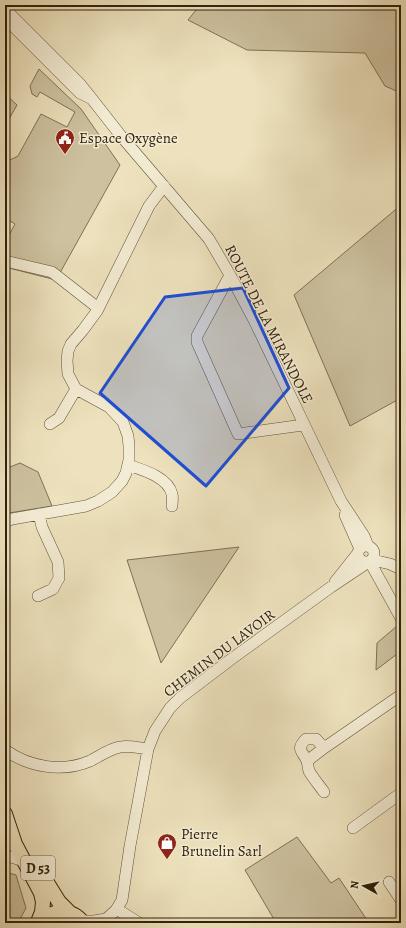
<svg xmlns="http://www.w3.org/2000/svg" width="406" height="928" font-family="Alegreya,serif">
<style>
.green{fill:#cdc19f;stroke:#807155}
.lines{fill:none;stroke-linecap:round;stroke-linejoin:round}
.minor-casing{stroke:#615138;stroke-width:12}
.major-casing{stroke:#32210b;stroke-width:16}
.minor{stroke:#f3ecd4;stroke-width:11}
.major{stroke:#ede2bd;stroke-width:14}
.marked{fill:#1d4ed8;fill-opacity:0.2;stroke:#1d4ed8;stroke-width:3;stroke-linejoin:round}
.labels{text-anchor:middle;stroke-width:3;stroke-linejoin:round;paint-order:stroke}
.shield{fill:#f3ecd4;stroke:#6c5e47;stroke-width:1}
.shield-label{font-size:14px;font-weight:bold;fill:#32210b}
.poi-label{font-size:15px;fill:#32210b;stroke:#f3ecd4;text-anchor:start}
.street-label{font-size:15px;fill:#32210b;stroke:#f3ecd4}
</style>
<rect width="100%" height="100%" fill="#ede2bd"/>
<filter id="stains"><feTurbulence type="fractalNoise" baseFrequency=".005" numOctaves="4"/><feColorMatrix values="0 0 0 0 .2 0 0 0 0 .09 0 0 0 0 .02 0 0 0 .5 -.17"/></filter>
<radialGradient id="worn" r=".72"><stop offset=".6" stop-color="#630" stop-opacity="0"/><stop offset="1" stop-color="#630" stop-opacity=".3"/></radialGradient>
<path class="green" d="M200,5H401V93L385,86L365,53L247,50L188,20Z
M39,69L81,109L120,165L56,280L5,267V243L15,224L5,218V160H10L18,156L41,114L67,127L75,112L40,92L37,97L32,94L30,86Z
M5,94L17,105L5,126Z
M401,205V398L350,426L294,295Z
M20,463L38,472L52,506L9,513L7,510H5V469Z
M239,547L161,663L127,560Z
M397,626L401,633V651L376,670L377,643Z
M297,837L331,883L339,878L369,923H272L275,921L245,870Z
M5,872L16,875L26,908L18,923H5Z"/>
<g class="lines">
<g class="minor-casing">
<path id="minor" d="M5,9L80,84L92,99L80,93L5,18
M92,99L121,136L209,239L230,275L255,322L341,501L364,536L368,546
M5,261L52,272L98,308
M230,275L197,336V342L238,434L303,425
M50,424L59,418L76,389
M128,465C143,470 168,477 172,494C173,498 172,502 172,506
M345,515L360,549
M5,522L12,519L86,506L98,501L112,492L122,481L126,473L129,460V446L128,436L123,422L109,407L76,389L68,374L67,361L68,351L71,344L83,330L97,311L149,206L164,186
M358 554a8 8 0 1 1 16 0a8 8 0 1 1-16 0Z
M373,560L390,564L401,569
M370,562L401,618
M335,582L358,553
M38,596L53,589L59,578L58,562L42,527L39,514
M5,750C29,767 62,773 90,761C100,756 109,749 120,747C129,745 139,748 148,749
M307,761L324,748
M324,792C319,785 313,778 309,771C308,768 308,764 307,761C303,751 295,750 306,739H316L324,748L401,695
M353,828L401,793
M5,858L11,857L24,861
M389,882L401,900
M116,910L120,911L139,923
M82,921H94L106,919
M102,923L116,910L122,900L130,846L148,749L155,731L170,708L180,698L230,660L331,587L367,563"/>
</g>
<g class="major-casing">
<path id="major" d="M5,814L15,844L41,893L43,902L42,912L38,922
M41,873L59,902L70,913
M38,923C51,910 71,907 83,923"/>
</g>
<use href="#minor" class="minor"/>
<use href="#major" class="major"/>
</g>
<path class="marked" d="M243,288L289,388L206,486L100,393L165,297Z"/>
<defs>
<g id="civic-pin" transform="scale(1)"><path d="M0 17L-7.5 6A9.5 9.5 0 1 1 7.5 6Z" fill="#8f2418" stroke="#f3ecd4"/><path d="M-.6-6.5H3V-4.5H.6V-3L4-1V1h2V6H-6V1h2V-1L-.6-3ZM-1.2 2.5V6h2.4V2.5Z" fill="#fff"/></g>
<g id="shop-pin" transform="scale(1)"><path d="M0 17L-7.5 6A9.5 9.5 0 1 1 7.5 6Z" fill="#8f2418" stroke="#f3ecd4"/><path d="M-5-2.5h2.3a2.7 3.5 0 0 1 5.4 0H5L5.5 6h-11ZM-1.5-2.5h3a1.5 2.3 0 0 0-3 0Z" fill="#fff"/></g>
</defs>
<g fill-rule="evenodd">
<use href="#civic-pin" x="65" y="138"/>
<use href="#shop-pin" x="167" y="843"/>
</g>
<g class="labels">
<rect class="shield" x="21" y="856" width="34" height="24" rx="3"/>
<g class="shield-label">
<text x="38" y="873">D 53</text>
</g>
<g class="poi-label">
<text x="79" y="143">Espace Oxygène</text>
<text x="181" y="839">Pierre<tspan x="181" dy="17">Brunelin Sarl</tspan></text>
</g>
<g class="street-label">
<text transform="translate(269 324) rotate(63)" y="5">ROUTE DE LA MIRANDOLE</text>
<text transform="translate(219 653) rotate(-37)" y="5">CHEMIN DU LAVOIR</text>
</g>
</g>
<rect width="406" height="928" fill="none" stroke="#ede2bd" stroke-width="20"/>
<rect x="6" y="6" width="394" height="916" fill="none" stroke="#32210b" stroke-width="2"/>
<rect x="10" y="10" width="386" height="908" fill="none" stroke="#32210b"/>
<g transform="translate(364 886) rotate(278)" stroke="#f3ecd4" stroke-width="3" paint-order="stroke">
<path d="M0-3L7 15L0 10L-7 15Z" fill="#32210b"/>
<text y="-6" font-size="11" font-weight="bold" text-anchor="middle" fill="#32210b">N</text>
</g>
<rect width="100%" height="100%" filter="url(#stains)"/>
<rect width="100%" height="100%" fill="url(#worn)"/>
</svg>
